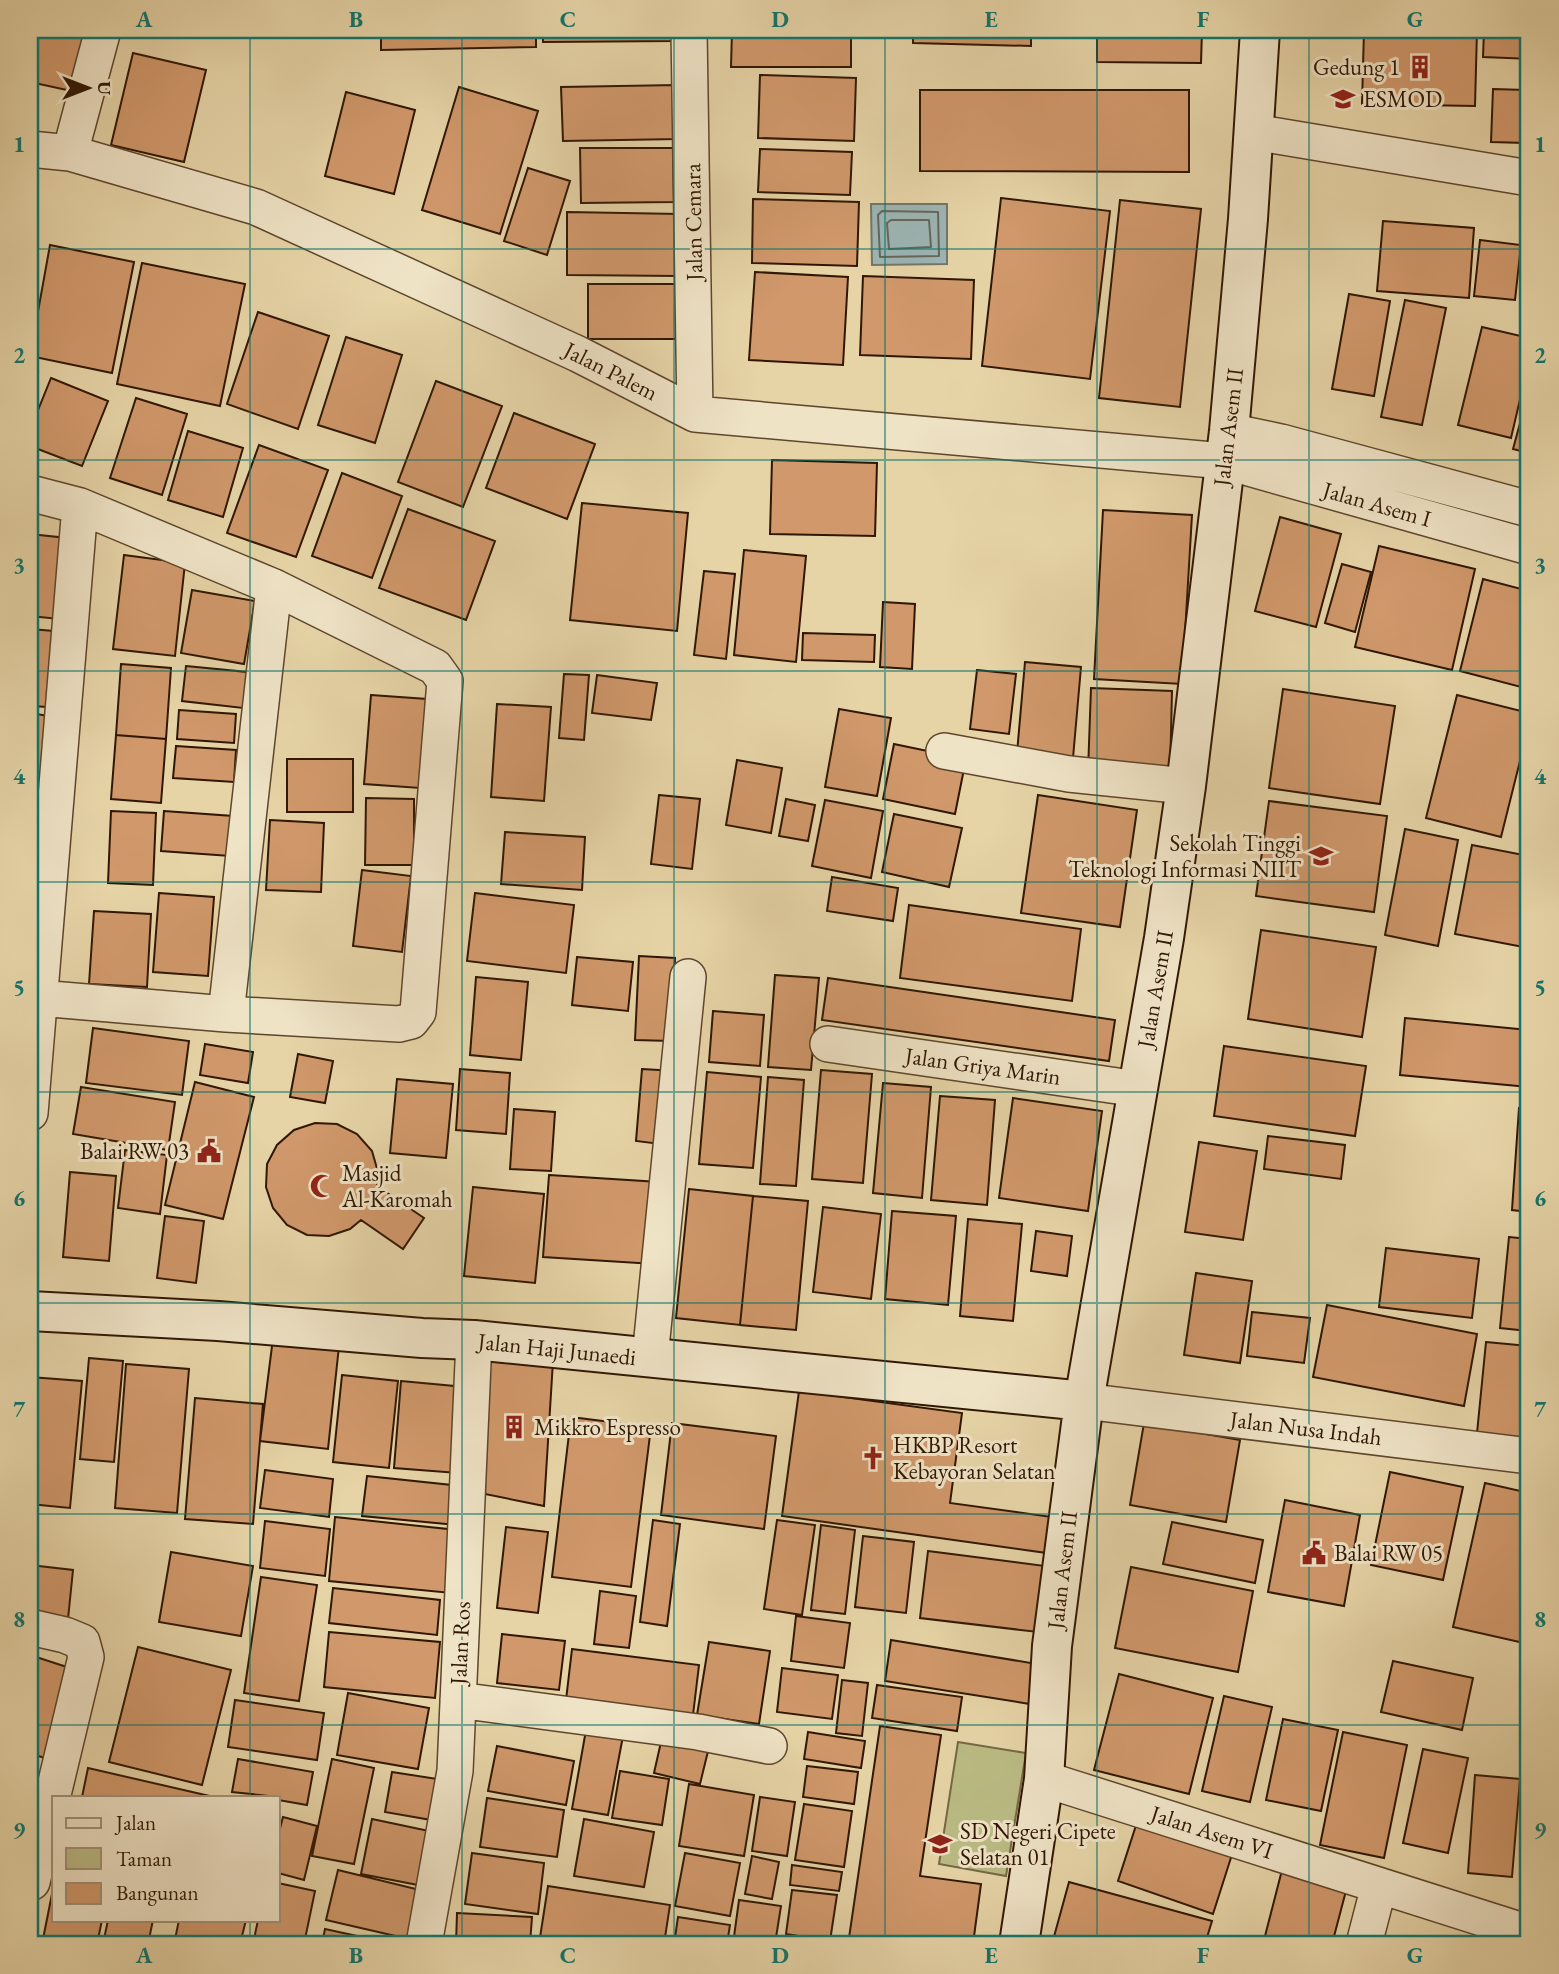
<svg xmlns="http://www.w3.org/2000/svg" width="1559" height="1974" font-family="'EB Garamond',serif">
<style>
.green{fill:#babb84;stroke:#756944;stroke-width:2}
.water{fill:#9cb5b4;stroke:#71766d;stroke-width:2}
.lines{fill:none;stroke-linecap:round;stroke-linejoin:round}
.shore{stroke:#66665c;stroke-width:2}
.building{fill:#d0986b;stroke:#301703;stroke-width:2}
.street-casing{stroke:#5e462c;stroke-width:38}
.secondary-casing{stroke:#301703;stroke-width:42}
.street{stroke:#efe3c6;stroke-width:35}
.secondary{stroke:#efe3c6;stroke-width:38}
.grid{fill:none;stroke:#0f766e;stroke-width:2;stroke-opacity:0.55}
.labels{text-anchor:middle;stroke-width:6;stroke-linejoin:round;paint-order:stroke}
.poi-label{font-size:23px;fill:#301703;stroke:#efe3c6;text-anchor:start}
.street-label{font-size:23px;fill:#301703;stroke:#efe3c6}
.neatline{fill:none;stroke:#0f766e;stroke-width:2.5}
.grid-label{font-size:23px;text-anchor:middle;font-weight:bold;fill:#0f766e}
</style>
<rect width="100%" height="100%" fill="#e6d4a7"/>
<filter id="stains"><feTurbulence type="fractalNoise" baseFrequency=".00286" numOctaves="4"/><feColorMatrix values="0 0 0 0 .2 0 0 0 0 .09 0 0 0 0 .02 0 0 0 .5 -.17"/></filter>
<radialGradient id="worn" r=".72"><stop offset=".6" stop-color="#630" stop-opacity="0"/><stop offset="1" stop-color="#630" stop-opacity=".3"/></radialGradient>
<path class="green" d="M958,1742L1026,1753L1006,1876L939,1864Z"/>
<path class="water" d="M871,204H947V264L872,265Z"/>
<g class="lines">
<path class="shore" d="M882,211L938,212L939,256L880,257L878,215Z
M891,220H929L931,247L889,249L887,223Z"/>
</g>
<path class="building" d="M30,30H88L76,92L30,82Z
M381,30H536V47L381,50Z
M543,30H676V41L543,42Z
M732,30H851V67H731Z
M913,30H1031V46L913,43Z
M1097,30H1202L1201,63L1097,62Z
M1364,30H1477L1475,106L1362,104Z
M1484,30H1529V59L1483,57Z
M133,53L206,70L184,162L111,145Z
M760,75L856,78L854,141L758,138Z
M677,85L678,139L563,141L561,87Z
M459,87L538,111L500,234L422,210Z
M1493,89L1529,90V143L1491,142Z
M920,90H1189V172L920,171Z
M346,92L415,110L394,194L325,176Z
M580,148H673L674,202L581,203Z
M760,149L852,152L850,195L758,192Z
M528,168L570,181L547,255L504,241Z
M1001,198L1110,211L1090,379L982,366Z
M753,199L859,202L857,266L752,263Z
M1120,200L1201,209L1180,407L1099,398Z
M567,212L680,214L679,276L567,275Z
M1383,221L1474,228L1469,298L1377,291Z
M1480,240L1521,245L1515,300L1474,296Z
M50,245L134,262L112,373L30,356Z
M1526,248H1529V311L1522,310Z
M142,263L245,284L220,406L117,384Z
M755,272L848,277L843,365L749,360Z
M863,276L974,280L971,359L860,355Z
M588,284H677V339H588Z
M1349,294L1390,301L1374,396L1332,389Z
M1405,300L1446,308L1422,425L1381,417Z
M258,312L329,336L298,429L227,404Z
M1482,327L1529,338V361L1511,438L1458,425Z
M346,337L402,355L375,443L318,425Z
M30,370L38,372L30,399Z
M51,378L108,401L82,466L30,446V430Z
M436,381L502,406L463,507L398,482Z
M1529,390V453L1513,449Z
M136,398L187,414L162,495L110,478Z
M514,413L595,444L567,519L486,488Z
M188,431L243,448L223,517L168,500Z
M259,445L328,470L296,557L227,533Z
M772,460L877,463L875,536L770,534Z
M342,473L402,496L372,578L312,556Z
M582,503L688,513L677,631L570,620Z
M408,509L495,541L466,620L379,588Z
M1103,510L1192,515L1182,684L1094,679Z
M1280,517L1341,534L1316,627L1255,611Z
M30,534L67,538L59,619L30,616Z
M1379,546L1475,569L1452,670L1355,647Z
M744,550L806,556L796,662L734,655Z
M124,555L185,563L175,656L113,649Z
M1342,564L1371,572L1355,632L1325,623Z
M704,571L735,574L726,659L694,655Z
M1483,579L1529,591V689L1460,671Z
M192,590L255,601L244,664L181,653Z
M883,602L915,604L912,669L880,667Z
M30,629L54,631L48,707L30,706Z
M803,633L875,635L874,662L802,660Z
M1025,662L1081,667L1073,758L1017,753Z
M121,664L171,668L166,739L116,735Z
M186,666L247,672L243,708L182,701Z
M977,670L1016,674L1009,734L970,729Z
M564,674L589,675L584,740L559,738Z
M597,675L657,683L651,720L592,713Z
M1091,688L1172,691L1170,775L1088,772Z
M1283,689L1395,706L1380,804L1269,788Z
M371,695L427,699L420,788L364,784Z
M1457,695L1529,713V725L1501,837L1426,818Z
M497,704L551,707L544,801L491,797Z
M839,709L891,718L877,796L825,787Z
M179,710L236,714L234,743L177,739Z
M30,713L49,716L42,781L30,780Z
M116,735L166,739L161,803L111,799Z
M894,744L966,759L955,814L883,799Z
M176,746L236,750L234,782L173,778Z
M287,759H353V812H287Z
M737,760L782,768L771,833L726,825Z
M30,786L40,787L34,848L30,847Z
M659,795L700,799L692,869L651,864Z
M1038,795L1137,810L1120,927L1021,913Z
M366,798L414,799V865H365Z
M786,799L815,805L808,841L779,836Z
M825,800L883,811L871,878L812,866Z
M1269,801L1387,816L1374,912L1256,896Z
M111,811L156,813L153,885L108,883Z
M164,811L233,816L230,856L161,851Z
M894,814L962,828L949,887L882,872Z
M270,820L324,823L321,892L266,890Z
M1405,829L1458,840L1438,946L1385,935Z
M505,832L585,837L582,890L501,884Z
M1472,845L1529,856V948L1455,934Z
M362,870L411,876L402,952L353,946Z
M832,877L898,888L893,921L827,911Z
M159,893L214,897L208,976L153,972Z
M475,893L574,905L566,973L467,961Z
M909,905L1081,929L1072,1001L900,978Z
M94,911L151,914L147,987L89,984Z
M1261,930L1376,947L1362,1037L1248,1019Z
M639,956L675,958L671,1041L635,1040Z
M577,957L633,962L628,1011L572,1005Z
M775,975L819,978L811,1070L768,1067Z
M1529,976V1016L1523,1015Z
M476,977L528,982L521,1060L470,1055Z
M828,978L1115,1020L1109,1061L822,1020Z
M713,1011L764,1015L760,1066L709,1062Z
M1405,1018L1529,1030V1087L1400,1075Z
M93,1028L189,1041L182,1095L86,1083Z
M205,1044L253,1052L248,1083L200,1075Z
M1224,1046L1366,1066L1355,1136L1214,1116Z
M298,1054L333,1061L325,1103L290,1097Z
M460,1069L510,1073L506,1134L456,1130Z
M642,1069L675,1071L668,1145L636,1141Z
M821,1070L872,1074L863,1183L812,1179Z
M707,1072L761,1077L753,1168L699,1164Z
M768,1077L804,1080L796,1186L760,1184Z
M397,1079L453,1084L446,1158L390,1153Z
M195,1082L254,1097L223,1219L165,1205Z
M883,1083L931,1087L922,1198L873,1193Z
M81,1087L175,1102L168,1150L73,1134Z
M940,1096L995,1100L987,1205L931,1200Z
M1013,1098L1102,1111L1088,1211L999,1198Z
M1519,1108L1529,1109V1212L1512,1210Z
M514,1109L555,1112L551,1171L510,1169Z
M315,1123L337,1124L357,1134L372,1151L378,1172L377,1186L424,1218L403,1249L361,1220L350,1229L329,1236L307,1235L287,1225L273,1208L266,1187L267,1164L277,1145L294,1130Z
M1268,1136L1345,1145L1341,1179L1264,1169Z
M1199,1142L1257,1151L1243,1240L1185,1232Z
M125,1150L167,1155L160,1214L118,1208Z
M70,1172L116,1176L109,1261L63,1257Z
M549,1175L659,1182L654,1264L543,1257Z
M473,1187L544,1194L535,1283L464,1276Z
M689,1189L753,1196L740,1325L676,1318Z
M753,1196L808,1201L796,1330L740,1325Z
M823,1207L881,1214L871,1299L813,1292Z
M892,1211L956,1216L948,1305L885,1299Z
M165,1216L204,1221L196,1283L157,1278Z
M968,1219L1022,1224L1013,1321L960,1316Z
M1036,1231L1072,1236L1067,1276L1031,1271Z
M1509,1237L1529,1239V1331L1500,1328Z
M1386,1248L1479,1259L1472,1318L1379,1307Z
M1196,1273L1252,1281L1240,1363L1184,1355Z
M1327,1305L1477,1334L1464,1406L1313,1377Z
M1252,1312L1310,1318L1304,1363L1247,1356Z
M273,1338L339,1346L328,1449L260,1441Z
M1486,1342L1529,1346V1438L1477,1433Z
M483,1354L553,1361L544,1506L475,1492Z
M89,1358L123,1361L114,1462L80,1459Z
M126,1364L189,1369L177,1513L115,1508Z
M342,1375L398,1381L389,1468L333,1462Z
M30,1377L82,1381L70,1508L30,1504Z
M401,1381L465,1387L458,1473L394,1468Z
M799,1391L962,1413L950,1503L1052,1517L1047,1553L782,1516Z
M195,1398L263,1404L253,1524L185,1519Z
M571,1417L651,1427L631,1587L552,1577Z
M672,1423L776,1436L764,1529L661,1515Z
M1144,1423L1240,1440L1226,1522L1130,1505Z
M265,1470L333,1479L329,1517L260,1508Z
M1390,1472L1463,1487L1443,1580L1371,1565Z
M367,1476L461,1486L457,1525L362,1516Z
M1485,1483L1529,1493V1620L1524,1643L1453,1627Z
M1285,1500L1360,1515L1344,1606L1268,1592Z
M335,1517L457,1530L451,1593L329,1581Z
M653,1520L680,1524L667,1626L640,1622Z
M777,1520L815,1525L802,1615L764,1609Z
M265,1521L330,1529L325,1576L260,1568Z
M1172,1522L1263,1540L1255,1583L1163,1564Z
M821,1525L855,1530L845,1614L811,1610Z
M506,1527L548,1532L538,1613L497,1608Z
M863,1536L914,1542L906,1613L855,1607Z
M928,1551L1045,1566L1038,1632L920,1618Z
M171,1552L253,1566L241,1636L159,1622Z
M30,1565L73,1570L68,1619L30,1615Z
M1131,1567L1253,1591L1238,1672L1115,1648Z
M261,1577L317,1585L299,1701L244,1693Z
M333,1588L440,1600L437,1635L329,1623Z
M600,1591L636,1596L629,1648L594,1644Z
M796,1616L850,1623L844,1668L791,1661Z
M329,1632L440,1642L435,1698L324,1687Z
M502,1634L565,1641L559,1690L497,1683Z
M891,1640L1037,1664L1030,1704L885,1681Z
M709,1642L770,1651L759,1724L697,1715Z
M138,1647L231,1670L202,1785L109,1762Z
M572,1649L699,1665L693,1715L566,1700Z
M30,1655L76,1670L47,1759L30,1753Z
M1393,1661L1473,1678L1462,1730L1381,1712Z
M782,1668L838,1675L832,1719L777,1712Z
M1119,1674L1213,1698L1189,1794L1094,1770Z
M842,1680L868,1683L862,1736L836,1733Z
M877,1685L962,1697L957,1731L872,1718Z
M348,1693L429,1708L418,1769L337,1755Z
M1224,1696L1272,1707L1250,1802L1202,1791Z
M235,1700L324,1713L317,1760L228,1747Z
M1283,1719L1338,1730L1321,1811L1266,1800Z
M880,1726L941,1735L920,1876L981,1884L973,1944H946L911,1939L910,1944H894L849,1938Z
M586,1730L623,1736L608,1815L572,1809Z
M808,1732L865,1741L861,1768L804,1759Z
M1343,1732L1407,1745L1384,1858L1320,1845Z
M663,1733L710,1743L700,1784L654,1773Z
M497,1746L574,1761L566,1805L488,1791Z
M1423,1749L1468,1758L1448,1853L1403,1843Z
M238,1759L313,1772L307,1805L278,1800V1797L232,1792Z
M332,1759L374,1768L354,1864L312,1856Z
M30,1766L36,1768L30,1791Z
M807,1766L858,1772L854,1804L803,1797Z
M88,1768L214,1797H82Z
M620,1771L669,1779L662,1825L612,1818Z
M392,1772L444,1780L437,1821L385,1812Z
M1475,1775L1520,1779L1512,1877L1468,1873Z
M689,1784L754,1795L744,1856L679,1846Z
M760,1797L795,1802L787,1856L752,1851Z
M487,1798L564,1810L557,1857L480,1847Z
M804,1804L852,1811L844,1867L795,1860Z
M1141,1810L1236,1842L1213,1914L1118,1881Z
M283,1817L317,1826L304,1880L278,1873V1836Z
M372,1819L429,1831L418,1885L361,1874Z
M584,1819L654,1832L644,1887L574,1876Z
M1529,1831V1901L1525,1900Z
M472,1853L544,1863L538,1914L465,1904Z
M685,1853L740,1863L730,1916L675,1906Z
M752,1856L779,1862L772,1899L745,1894Z
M792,1865L842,1872L839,1891L790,1885Z
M338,1870L424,1891L413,1940L326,1920Z
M1282,1870L1347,1887L1332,1944H1282L1264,1940Z
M1069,1882L1212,1921L1205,1944H1052Z
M278,1883L315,1891L304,1944H253L258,1920H278Z
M548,1886L670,1905L664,1944H539Z
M53,1889L54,1920H102L97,1944H42Z
M792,1890L837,1895L830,1941L786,1934Z
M739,1900L781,1906L775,1944H733Z
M457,1913L532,1917L530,1944H456Z
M678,1917L730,1925L727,1944H674Z
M108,1920H153L148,1944H103Z
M179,1920H246L240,1944H174Z
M325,1929L394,1944H322Z"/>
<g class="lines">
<g class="street-casing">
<path id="street" d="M689,30L695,414
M1254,132L1529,178
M30,149L70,153L256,207L578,354L695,414L1224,461L1529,547
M70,153L103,30
M1229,431L1281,442L1529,509
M30,493L80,506L274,587L435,667L445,681L418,1012L411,1021L399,1024L226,1014L39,998
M944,751L1069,774L1186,786
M226,1014L274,587
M828,1044L1138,1089
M30,1113L80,506
M650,1358L688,977
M1084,1401L1529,1456
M30,1627L65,1635L82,1642L86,1657L32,1882
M458,1700L698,1732L769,1746
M1044,1779L1529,1933
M424,1944L455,1771L474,1340
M1364,1944L1379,1886"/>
</g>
<g class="secondary-casing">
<path id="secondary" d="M30,1311L218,1321L422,1338L474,1340L1084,1401
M1019,1944L1044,1779L1052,1646L1084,1401L1164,938L1186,786L1229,431L1248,219L1260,30"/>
</g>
<use href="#street" class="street"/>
<use href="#secondary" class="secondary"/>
</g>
<path class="grid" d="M250,30V1797M462,30V1944M674,30V1944M885,30V1944M1097,30V1944M1309,30V1944M30,249H1529M30,460H1529M30,671H1529M30,882H1529M30,1092H1529M30,1303H1529M30,1514H1529M30,1725H1529M250,1920V1944"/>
<defs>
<g id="building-bare" transform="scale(1.89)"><path d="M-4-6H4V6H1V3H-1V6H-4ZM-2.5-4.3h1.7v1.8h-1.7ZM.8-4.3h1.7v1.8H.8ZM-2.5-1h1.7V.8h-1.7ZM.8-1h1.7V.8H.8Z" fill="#8f2418" stroke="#efe3c6" stroke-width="2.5" paint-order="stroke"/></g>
<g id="university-bare" transform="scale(1.89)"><path d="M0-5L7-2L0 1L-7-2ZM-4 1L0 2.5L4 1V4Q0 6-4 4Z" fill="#8f2418" stroke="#efe3c6" stroke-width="2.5" paint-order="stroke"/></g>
<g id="civic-bare" transform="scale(1.89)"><path d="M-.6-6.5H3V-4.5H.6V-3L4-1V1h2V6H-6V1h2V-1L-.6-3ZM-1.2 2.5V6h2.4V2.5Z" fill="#8f2418" stroke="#efe3c6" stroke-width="2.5" paint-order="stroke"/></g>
<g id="mosque-bare" transform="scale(1.89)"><path d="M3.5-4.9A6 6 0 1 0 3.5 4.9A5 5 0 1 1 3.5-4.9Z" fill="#8f2418" stroke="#efe3c6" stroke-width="2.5" paint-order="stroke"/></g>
<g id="church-bare" transform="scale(1.89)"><path d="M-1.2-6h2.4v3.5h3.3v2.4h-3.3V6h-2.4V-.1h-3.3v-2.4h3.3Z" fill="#8f2418" stroke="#efe3c6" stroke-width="2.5" paint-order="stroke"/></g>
<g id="school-bare" transform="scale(1.89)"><path d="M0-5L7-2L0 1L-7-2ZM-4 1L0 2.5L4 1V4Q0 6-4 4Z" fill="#8f2418" stroke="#efe3c6" stroke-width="2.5" paint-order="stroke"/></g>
</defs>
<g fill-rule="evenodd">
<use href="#building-bare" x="1420" y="67"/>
<use href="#university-bare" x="1343" y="99"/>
<use href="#university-bare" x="1321" y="856"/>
<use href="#civic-bare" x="209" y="1151"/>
<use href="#mosque-bare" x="322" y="1186"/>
<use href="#building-bare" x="514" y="1427"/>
<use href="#church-bare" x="873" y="1458"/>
<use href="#civic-bare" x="1314" y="1553"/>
<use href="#school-bare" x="940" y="1844"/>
</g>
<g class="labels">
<g class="poi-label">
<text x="1400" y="75" text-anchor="end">Gedung 1</text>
<text x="1363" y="107">ESMOD</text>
<text x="1301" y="851" text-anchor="end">Sekolah Tinggi<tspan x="1301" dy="26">Teknologi Informasi NIIT</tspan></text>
<text x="189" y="1159" text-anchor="end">Balai RW 03</text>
<text x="342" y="1181">Masjid<tspan x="342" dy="26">Al-Karomah</tspan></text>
<text x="534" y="1435">Mikkro Espresso</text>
<text x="893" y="1453">HKBP Resort<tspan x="893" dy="26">Kebayoran Selatan</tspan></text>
<text x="1334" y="1561">Balai RW 05</text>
<text x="960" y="1839">SD Negeri Cipete<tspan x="960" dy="26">Selatan 01</tspan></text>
</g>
<g class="street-label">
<text transform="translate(693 222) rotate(-91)" y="8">Jalan Cemara</text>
<text transform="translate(611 371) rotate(27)" y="8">Jalan Palem</text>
<text transform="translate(1228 427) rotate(-83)" y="8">Jalan Asem II</text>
<text transform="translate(1377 504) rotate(16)" y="8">Jalan Asem I</text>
<text transform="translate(1155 989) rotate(-80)" y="8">Jalan Asem II</text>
<text transform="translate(983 1066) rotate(8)" y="8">Jalan Griya Marin</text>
<text transform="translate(557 1349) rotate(6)" y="8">Jalan Haji Junaedi</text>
<text transform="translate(1306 1428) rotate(7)" y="8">Jalan Nusa Indah</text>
<text transform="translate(1062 1570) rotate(-83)" y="8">Jalan Asem II</text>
<text transform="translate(460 1643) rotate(-87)" y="8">Jalan Ros</text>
<text transform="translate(1212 1832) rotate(18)" y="8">Jalan Asem VI</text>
</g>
</g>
<rect width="1559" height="1974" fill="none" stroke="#e6d4a7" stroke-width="77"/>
<rect x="52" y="1796" width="228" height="126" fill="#efe3c6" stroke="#a39178" stroke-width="2"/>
<rect x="66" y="1818" width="35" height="10" fill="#efe3c6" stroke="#a39178" stroke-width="2"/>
<text x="116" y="1830" font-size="21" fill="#301703">Jalan</text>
<rect x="66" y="1848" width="35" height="21" fill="#babb84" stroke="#a39178" stroke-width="2"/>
<text x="116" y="1866" font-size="21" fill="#301703">Taman</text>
<rect x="66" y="1883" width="35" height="21" fill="#d0986b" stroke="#a39178" stroke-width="2"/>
<text x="116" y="1900" font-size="21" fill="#301703">Bangunan</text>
<g transform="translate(88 88) rotate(90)" stroke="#efe3c6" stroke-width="5" paint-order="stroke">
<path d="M0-5L12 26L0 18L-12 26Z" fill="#301703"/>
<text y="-10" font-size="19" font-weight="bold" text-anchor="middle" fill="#301703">U</text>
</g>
<rect x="38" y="38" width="1482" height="1898" class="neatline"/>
<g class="grid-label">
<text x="144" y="27">A</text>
<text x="356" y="27">B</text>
<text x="568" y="27">C</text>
<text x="780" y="27">D</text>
<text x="991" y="27">E</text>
<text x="1203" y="27">F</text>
<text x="1415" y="27">G</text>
<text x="19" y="152">1</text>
<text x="1540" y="152">1</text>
<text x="19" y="363">2</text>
<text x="1540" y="363">2</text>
<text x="19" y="573">3</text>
<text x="1540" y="573">3</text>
<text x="19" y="784">4</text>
<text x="1540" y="784">4</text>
<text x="19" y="995">5</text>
<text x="1540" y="995">5</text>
<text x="19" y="1206">6</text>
<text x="1540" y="1206">6</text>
<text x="19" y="1417">7</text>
<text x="1540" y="1417">7</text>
<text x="19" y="1627">8</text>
<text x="1540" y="1627">8</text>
<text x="19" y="1838">9</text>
<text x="1540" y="1838">9</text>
<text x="144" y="1963">A</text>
<text x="356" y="1963">B</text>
<text x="568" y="1963">C</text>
<text x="780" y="1963">D</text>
<text x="991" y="1963">E</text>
<text x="1203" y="1963">F</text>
<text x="1415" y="1963">G</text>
</g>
<rect width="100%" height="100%" filter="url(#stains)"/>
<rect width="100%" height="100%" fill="url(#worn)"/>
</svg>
